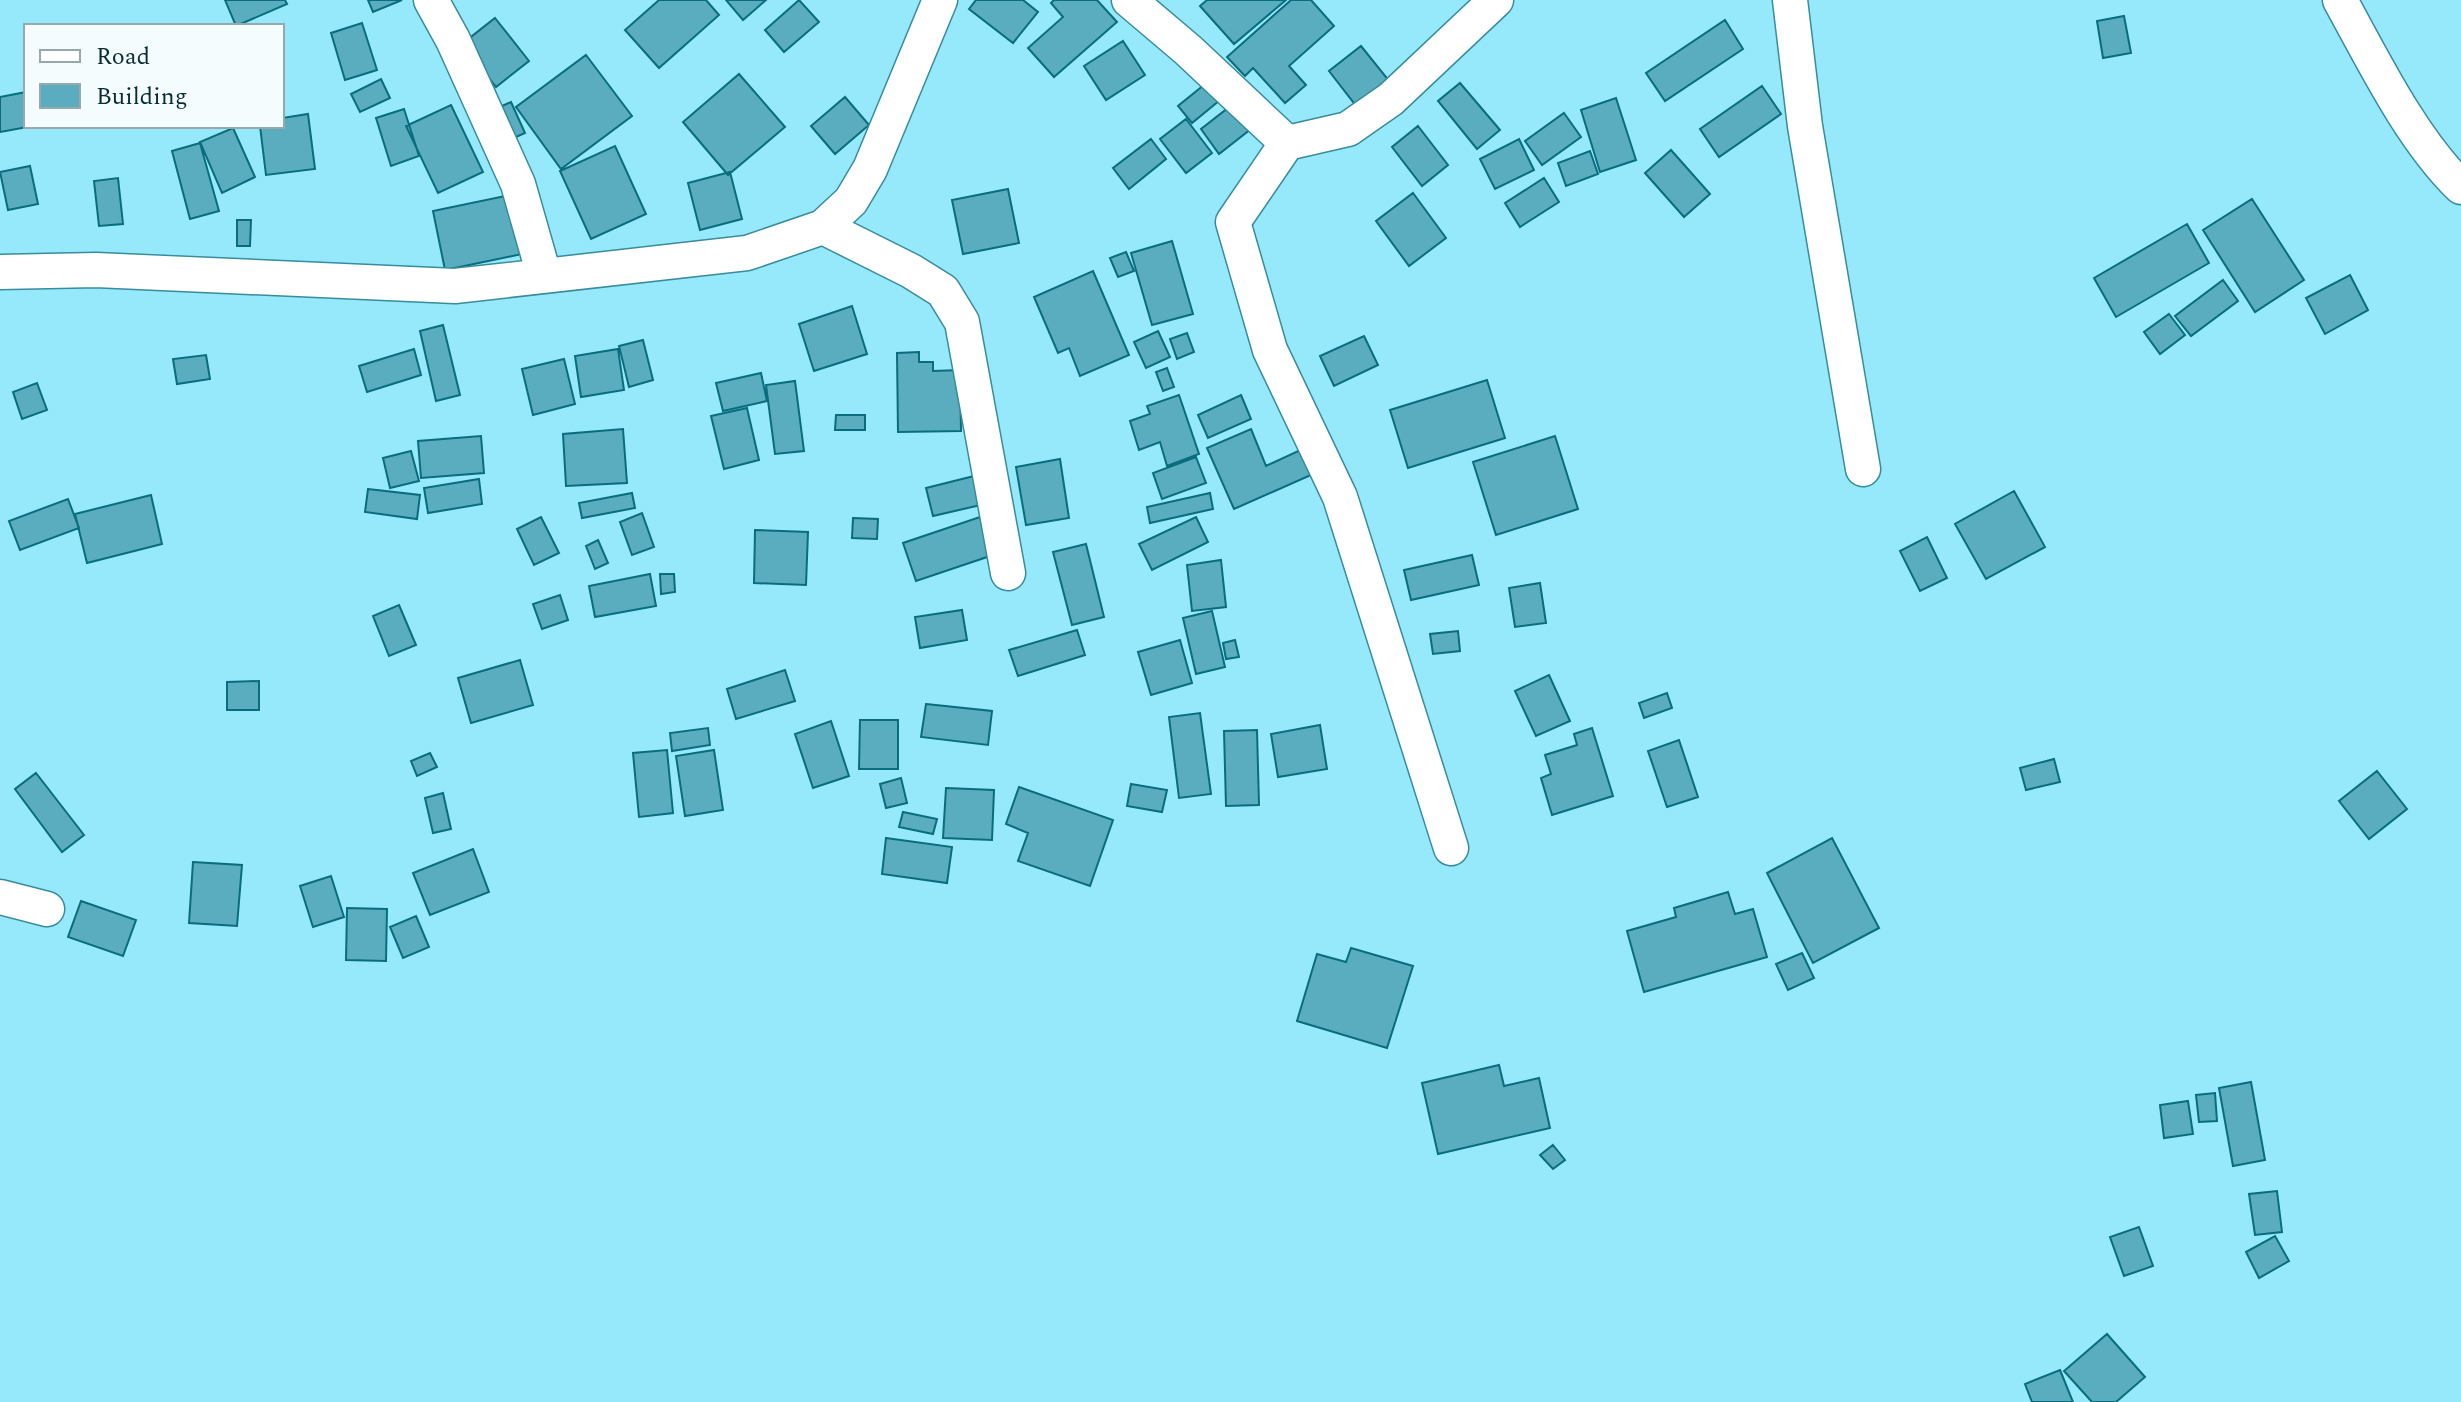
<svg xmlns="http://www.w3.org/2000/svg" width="2461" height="1402" font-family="Spectral,serif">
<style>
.building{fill:#5aadbe;stroke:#096d7d;stroke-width:2}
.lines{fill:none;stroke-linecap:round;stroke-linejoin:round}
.minor-casing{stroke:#378c9d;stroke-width:37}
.minor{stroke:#fff;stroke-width:34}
</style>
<rect width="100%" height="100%" fill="#96e9fb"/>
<path class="building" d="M225,0H285L287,4L236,26Z
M368,0H402L373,12Z
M659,0H706L719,15L659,68L625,30Z
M726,0H766L743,20Z
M799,0L819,22L784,52L765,30Z
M976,0H1023L1038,12L1013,43L969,9Z
M1054,0H1097L1117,22L1054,77L1028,48L1063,17L1051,3Z
M1207,0H1286L1234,44L1200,6Z
M1291,0H1311L1334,26L1289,66L1306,85L1285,103L1253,68L1245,76L1227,57Z
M2124,16L2131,53L2103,58L2097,21Z
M495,18L529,61L496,87L462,44Z
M1725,20L1743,49L1665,101L1646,73Z
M362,23L377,70L345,80L331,33Z
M1123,41L1145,75L1106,100L1084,66Z
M1361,46L1390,82L1357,107L1329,71Z
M586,55L632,116L561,169L516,107Z
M739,74L785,127L728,175L683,122Z
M381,79L390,98L360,112L351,94Z
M1210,80L1225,96L1192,123L1178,106Z
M1460,83L1500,130L1477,149L1438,101Z
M1762,86L1781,114L1719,157L1700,129Z
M26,92V126H33L0,132V97Z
M845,97L869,125L835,154L811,126Z
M1616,98L1636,160L1600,172L1581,110Z
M1237,101L1256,125L1219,154L1201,129Z
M511,102L525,133L507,141L493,110Z
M451,105L483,172L438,193L406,126Z
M404,109L419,156L391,166L376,118Z
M1564,113L1581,137L1542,165L1525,141Z
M308,114L315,169L266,175L260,126H282V118Z
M1186,119L1212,153L1186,173L1160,139Z
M1418,126L1448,165L1422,186L1392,147Z
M233,128L255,177L222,193L200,142Z
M1151,139L1166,159L1129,189L1113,168Z
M1519,139L1534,170L1495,189L1480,159Z
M200,143L219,211L190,219L172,151Z
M615,146L646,214L591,239L560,171Z
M1671,150L1710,194L1684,217L1645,173Z
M1590,151L1598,174L1566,186L1558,163Z
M30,166L38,204L8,210L0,172Z
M730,172L742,219L700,230L688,183Z
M118,178L123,224L99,226L94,181Z
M1544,178L1559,202L1520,227L1505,203Z
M1008,189L1019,243L963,254L952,200Z
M1413,193L1446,238L1409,266L1376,221Z
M510,195L522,254L445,270L433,211Z
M2252,199L2304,280L2255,312L2203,230Z
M237,220H251L250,246H237Z
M2187,224L2209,263L2116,317L2094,278Z
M1172,241L1193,314L1152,325L1131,253Z
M1126,252L1134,271L1118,277L1110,258Z
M1093,271L1129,355L1080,376L1069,348L1058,353L1034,297Z
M2350,275L2368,310L2325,334L2306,298Z
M2223,280L2238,301L2191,336L2175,316Z
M852,306L867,354L814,371L799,324Z
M2169,314L2185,335L2160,354L2144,332Z
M443,325L460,395L436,401L420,331Z
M1158,331L1170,357L1146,368L1134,342Z
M1187,333L1194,352L1177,359L1170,339Z
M1364,336L1378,365L1334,386L1320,356Z
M643,340L653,380L629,387L619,346Z
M414,349L421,375L367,392L359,366Z
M618,349L624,390L581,397L575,356Z
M919,352V362H933V371L960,370L961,431L898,432L897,353Z
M206,355L210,379L177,384L173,359Z
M564,359L575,404L533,415L522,369Z
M1167,368L1174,387L1163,391L1156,372Z
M761,373L767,401L723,411L716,383Z
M1487,380L1505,438L1408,468L1390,410Z
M795,381L804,451L775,454L766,385Z
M37,383L47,410L22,419L13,392Z
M1179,395L1199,454L1167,466L1160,442L1139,450L1130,421L1150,414L1147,406Z
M1241,395L1251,419L1208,438L1198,415Z
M747,408L759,460L724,469L711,416Z
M836,415H865V430H835Z
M623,429L627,483L566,486L563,434Z
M1251,429L1266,466L1309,446L1320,471L1234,509L1207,448Z
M481,436L484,473L421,478L418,441Z
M1555,436L1578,509L1496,535L1473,462Z
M411,451L419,481L390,488L383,458Z
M1196,457L1206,483L1162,499L1153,473Z
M1060,459L1069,518L1026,525L1016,467Z
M978,475L985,504L933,516L926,488Z
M479,479L482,504L428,513L424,488Z
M368,489L420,495L417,519L365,512Z
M2014,491L2045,547L1986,579L1955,524Z
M632,493L635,508L582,518L579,503Z
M1210,493L1213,509L1150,523L1147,507Z
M151,495L162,544L87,563L75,514Z
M68,499L79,528L20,550L9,521Z
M642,513L654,547L632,555L620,522Z
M541,517L559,553L534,565L517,529Z
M980,517L993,555L916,581L903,543Z
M1196,517L1208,542L1152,570L1139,544Z
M853,518L878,519L877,539L852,538Z
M755,530L808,532L806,585L754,583Z
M1927,537L1947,578L1920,591L1900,551Z
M598,540L608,563L595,569L586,546Z
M1086,544L1104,617L1072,625L1053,552Z
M1472,555L1479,585L1411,600L1404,570Z
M1221,560L1226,607L1192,611L1187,565Z
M650,574L656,606L595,617L589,586Z
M660,574H674L675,592L661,594Z
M1540,583L1546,623L1515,627L1509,588Z
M560,595L568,620L542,629L533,604Z
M399,605L416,645L389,656L373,616Z
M962,610L967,640L920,648L915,617Z
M1212,611L1225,667L1196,674L1183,618Z
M1077,630L1085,655L1018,676L1009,650Z
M1458,631L1460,651L1433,654L1430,634Z
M1180,640L1192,683L1151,695L1138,652Z
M1235,640L1239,657L1226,659L1223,643Z
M520,660L533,705L471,723L458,678Z
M785,670L795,701L736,719L727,689Z
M1549,675L1570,721L1536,736L1515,691Z
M259,681V710H227V682Z
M1667,693L1672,708L1644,718L1639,703Z
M926,704L992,711L988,745L921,737Z
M1200,713L1211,794L1179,798L1169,717Z
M860,720H898V769H859Z
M831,721L849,776L813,788L795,734Z
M1320,725L1327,769L1278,777L1271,734Z
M708,728L710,745L672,751L670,733Z
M1592,728L1613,796L1552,815L1541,778L1551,774L1545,755L1577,745L1574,734Z
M1257,730L1259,805L1226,806L1224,731Z
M1679,740L1698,797L1667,807L1648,751Z
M667,750L673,813L639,817L633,753Z
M714,750L723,810L685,816L676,756Z
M430,753L437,767L417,776L411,761Z
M2054,759L2060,782L2026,790L2020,768Z
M2377,771L2407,809L2369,839L2339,801Z
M36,773L84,835L62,852L15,789Z
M901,778L907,803L886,808L880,784Z
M1131,784L1167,790L1162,812L1127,806Z
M1019,787L1113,820L1090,886L1018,861L1028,833L1006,824Z
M946,788L994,790L992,840L943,838Z
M443,793L451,829L433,833L425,798Z
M903,812L937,819L933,834L899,827Z
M886,838L952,847L947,883L882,874Z
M1832,838L1879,928L1813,963L1767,873Z
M473,849L489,892L430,915L413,873Z
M193,862L242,865L237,926L189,923Z
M331,876L344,917L313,927L300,886Z
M1728,892L1735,914L1753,909L1767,957L1644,992L1627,931L1676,917L1674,908Z
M81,901L136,920L123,956L68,937Z
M347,908L387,909L386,961L346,960Z
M416,916L429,947L403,958L390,927Z
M1351,948L1413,966L1387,1048L1297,1021L1317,954L1346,962Z
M1802,953L1814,978L1788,990L1776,964Z
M1499,1065L1504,1086L1539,1078L1550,1128L1438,1154L1422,1083Z
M2251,1082L2265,1160L2233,1166L2219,1088Z
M2215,1093L2217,1121L2199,1122L2196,1095Z
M2188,1101L2193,1134L2164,1138L2160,1105Z
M1553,1145L1565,1160L1553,1169L1540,1155Z
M2277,1191L2282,1232L2255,1235L2249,1194Z
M2139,1227L2153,1266L2124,1276L2110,1237Z
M2275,1236L2289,1261L2259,1278L2246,1252Z
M2107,1334L2145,1377L2116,1402H2092L2064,1371Z
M2060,1370L2073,1402H2032L2025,1384Z"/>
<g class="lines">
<g class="minor-casing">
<path id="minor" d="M431,0L453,40L518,184L544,275
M1129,0L1188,50L1287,143
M1790,0L1805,126L1863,469
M2340,0C2373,60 2412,140 2461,187
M823,227L911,271L943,291L962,322L1008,573
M0,272L96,270L455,286L747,253L823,227L851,201L870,169L940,0
M1451,848L1340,497L1270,350L1233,222L1287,143L1348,129L1391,99L1496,0
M0,897L47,909"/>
</g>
<use href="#minor" class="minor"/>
</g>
<rect x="24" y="24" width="260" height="104" fill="#f5fcfe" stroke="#96a9ad" stroke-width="2"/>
<rect x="40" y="50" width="40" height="12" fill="#ffffff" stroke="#96a9ad" stroke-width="2"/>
<text x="96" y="64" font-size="24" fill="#082d34">Road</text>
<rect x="40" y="84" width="40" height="24" fill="#5aadbe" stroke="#96a9ad" stroke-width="2"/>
<text x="96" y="104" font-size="24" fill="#082d34">Building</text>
</svg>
